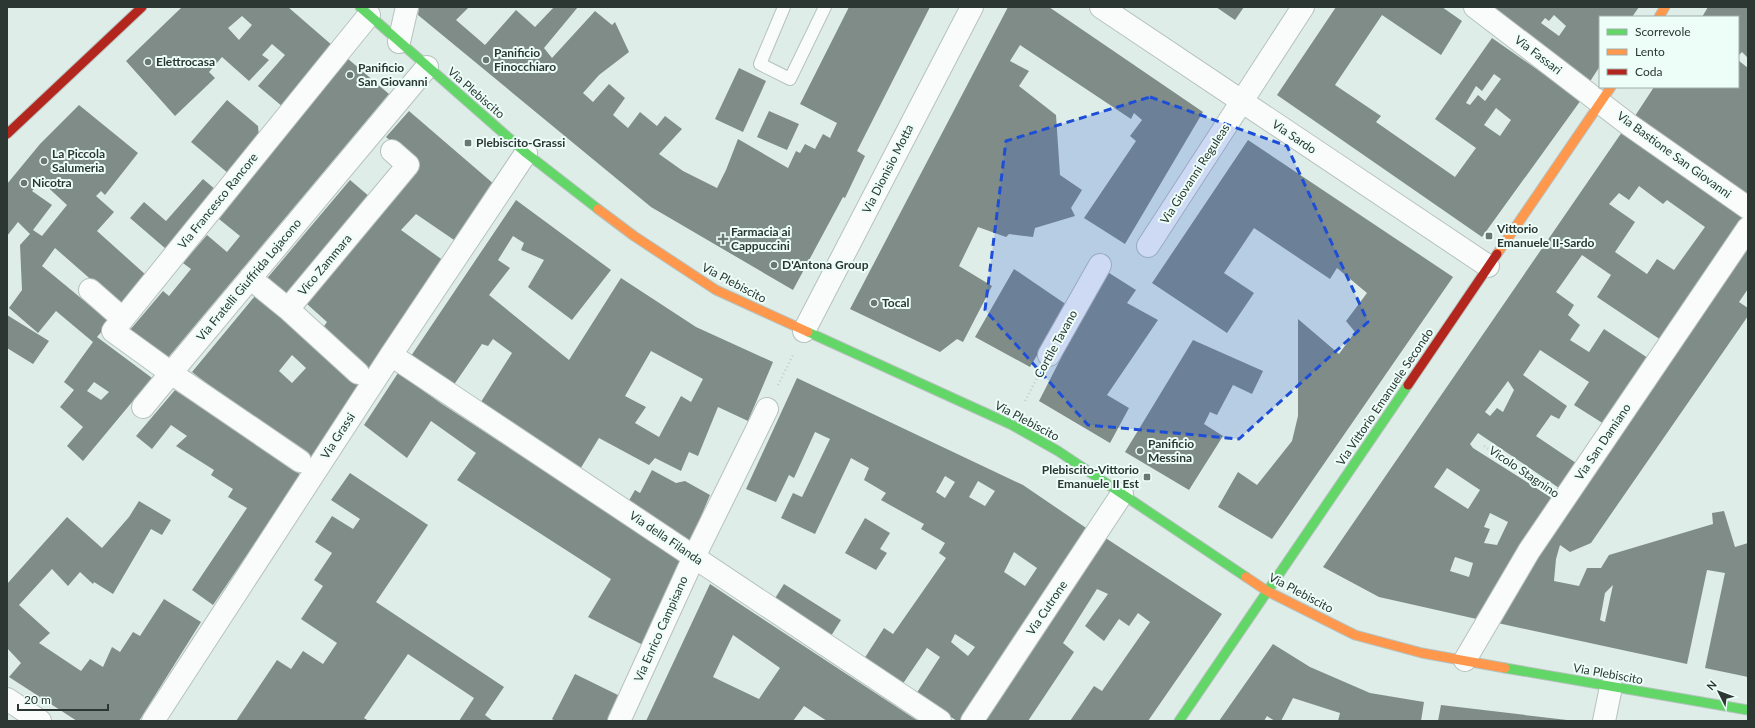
<svg xmlns="http://www.w3.org/2000/svg" width="1755" height="728" font-family="Lato,sans-serif">
<style>
.building{fill:#808c88;fill-rule:evenodd}
.lines{fill:none;stroke-linecap:round;stroke-linejoin:round}
.lane-casing{stroke:#b6c2be;stroke-width:14}
.street-casing{stroke:#b6c2be;stroke-width:24}
.fast-casing{stroke:#b6c2be;stroke-width:11}
.slow-casing{stroke:#b6c2be;stroke-width:11}
.jam-casing{stroke:#b6c2be;stroke-width:11}
.path{stroke:#c7cccc;stroke-width:2.5;stroke-dasharray:1 3;stroke-linecap:butt}
.lane{stroke:#fafcfc;stroke-width:12}
.street{stroke:#fafcfc;stroke-width:22}
.fast{stroke:#63d668;stroke-width:9}
.slow{stroke:#ff974d;stroke-width:9}
.jam{stroke:#b3261e;stroke-width:9}
.marked{fill:#1d4ed8;fill-opacity:0.2;stroke:#1d4ed8;stroke-width:3;stroke-dasharray:8 5;stroke-linejoin:round}
.poi-dot{fill:#6a7773;stroke:#edfef9;stroke-width:1.5}
.labels{text-anchor:middle;stroke-width:4;stroke-linejoin:round;paint-order:stroke}
.poi-label{font-size:12px;font-weight:bold;fill:#2c3734;stroke:#edfef9;text-anchor:start}
.street-label{font-size:12px;fill:#2c3734;stroke:#edfef9}
</style>
<rect width="100%" height="100%" fill="#deede8"/>
<path class="building" d="M182,7H288L333,46L283,107L258,86L285,55L272,44L262,55L269,60L249,81L222,57L209,72L215,78L175,116L126,61ZM242,16L252,25L239,40L228,28Z
M419,7H469L456,20L485,45L516,10L535,27L554,7H578L544,48L552,58L595,11L612,25L615,22L629,52L599,75L583,93L593,102L609,84L625,98L613,115L628,128L640,112L657,126L665,116L682,129L659,154L683,171L717,188L726,170L738,139L788,168L796,151L800,153L805,144L815,149L823,134L830,138L837,123L800,104L849,7H930L857,151L865,156L845,198L843,197L793,290L651,207L418,15Z
M1008,7H1049L1203,112L1125,244L1084,218L1136,141L1130,136L1142,120L1134,113L1131,119L1020,45L1010,61L1029,71L1019,86L1056,115L1060,175L1082,190L1071,208L1075,216L1035,228L1033,237L1009,234L1006,237L978,227L959,266L992,286L963,342L957,339L940,352L850,309Z
M1216,7H1244L1235,20Z
M1336,7H1442L1462,21L1441,55L1382,15L1335,85L1381,116L1376,122L1455,177L1476,148L1435,119L1492,38L1581,100L1482,237L1277,95ZM1494,74L1501,79L1485,101L1478,95L1470,105L1466,103L1476,86L1482,91ZM1496,108L1511,120L1500,136L1484,125Z
M1483,7H1639L1632,17H1600V66L1589,83ZM1554,15L1566,26L1559,36L1541,23L1545,18L1549,21Z
M1708,7H1748V58L1742,52L1738,56V17H1702Z
M347,58L389,94L166,360L130,330L163,291L169,296L191,269L183,263L207,235L227,252L240,236L219,219Z
M1738,60L1748,68V196L1635,116L1654,87H1738Z
M739,68L766,81L743,132L715,119Z
M227,100L258,126L259,137L229,174L191,142Z
M79,105L138,153L105,195L101,191L96,196L114,212L97,231L146,275L120,305L55,248L42,266L110,322L97,337L152,378L83,461L67,446L83,427L60,407L74,390L64,382L93,342L56,311L38,333L9,308L22,290L20,245L30,234L18,222L7,236V184L40,144ZM41,181L67,205L42,236L33,230L52,205L32,191ZM94,382L109,392L101,400L87,391Z
M409,111L495,185L457,242L416,214L401,230L444,261L367,375L319,333L327,322L307,304L420,166L386,137Z
M769,111L799,124L787,150L757,137Z
M1622,132L1748,220L1664,342L1597,297L1611,275L1582,255L1556,292L1574,305L1568,315L1580,325L1570,340L1589,352L1604,329L1651,360L1604,424L1574,405L1589,382L1540,350L1523,375L1567,406L1559,419L1551,415L1536,436L1579,465L1562,490L1478,433L1470,444L1473,448L1555,500L1481,620L1379,597L1323,567ZM1639,186L1663,204L1667,200L1705,227L1674,270L1657,259L1647,274L1615,252L1635,222L1609,204L1619,193L1629,200ZM1508,381L1514,390L1503,412L1497,408L1490,416L1485,412ZM1447,468L1480,490L1468,509L1434,487ZM1490,513L1508,522L1497,545L1484,543L1490,529L1484,527ZM1455,557L1473,563L1469,577L1450,571Z
M1248,140L1453,277L1272,539L1218,507L1238,472L1257,485L1292,441L1298,416V319L1339,354L1355,332L1346,321L1367,293L1337,268L1330,279L1254,228L1224,273L1254,293L1227,333L1152,283Z
M203,179L216,190L166,249L130,218L144,202L166,221Z
M350,180L370,197L284,300L264,282Z
M516,200L611,270L572,320L528,287L544,260L521,250L524,243L513,236L498,260L510,268L489,295L569,360L621,278L696,327L773,362L748,421L718,407L698,456L689,452L681,471L655,458L649,465L599,438L579,471L479,405L512,353L493,339L488,346L482,344L451,389L409,359ZM651,351L703,379L691,402L681,396L659,437L635,423L646,407L625,396Z
M1748,247V289L1739,302L1748,308V316L1591,543L1570,552L1560,545L1556,559L1554,581L1579,586L1587,568H1601L1609,555L1713,524L1712,513L1724,511L1735,547L1748,543V677L1705,668L1725,573L1707,570L1687,664L1493,622ZM1613,585L1605,622L1600,620L1605,593Z
M1014,269L1067,305L1030,367L975,337Z
M1106,271L1136,290L1127,303L1158,320L1107,395L1129,408L1110,443L1039,401L1061,358L1068,337Z
M259,291L363,382L312,458L244,412L192,372ZM292,355L306,368L292,383L279,371Z
M7,315L49,341L33,364L7,348Z
M1193,340L1263,371L1252,394L1233,385L1217,415L1210,412L1204,424L1223,436L1189,490L1125,452Z
M398,373L442,404L682,561L643,645L588,617L611,579L457,480L476,453L431,421L407,458L364,425Z
M797,378L1023,485L1092,532L964,721H957L916,694L940,657L927,648L902,685L864,659L884,628L893,634L946,558L939,553L945,543L921,529L924,524L881,500L886,493L864,480L869,468L851,458L815,534L781,518L793,493L802,497L830,439L815,432L794,478L789,475L776,502L746,489ZM945,476L955,482L945,498L936,492ZM978,481L995,491L985,506L969,497ZM1014,552L1037,568L1025,586L1004,572ZM955,634L975,647L968,656L951,642Z
M175,390L278,458L301,475L213,605L192,590L247,508L228,497L233,489L211,475L214,470L176,446L187,436L171,425L152,449L136,436Z
M652,470L676,483L685,481L710,495L689,545L627,504L635,490L640,493Z
M350,473L428,525L376,602L504,687L485,715L493,721H459L474,698L408,654L364,718L369,721H236L277,660L291,669L303,651L323,664L337,643L301,619L323,586L314,580L332,553L315,542L332,516L353,529L360,519L331,500Z
M139,501L171,520L162,535L151,529L113,594L94,582L93,584L80,572L68,586L52,569L19,605L50,633L39,643L81,671L90,659L103,667L112,647L120,652L133,632L140,636L164,599L201,622L139,721H77L9,677L21,663L7,648V584L67,517L102,548L129,517Z
M865,518L890,533L880,549L887,553L876,570L845,553Z
M1104,537L1222,614L1148,721H1070L1094,686L1102,691L1150,622L1138,613L1129,626L1119,619L1104,641L1085,626L1108,594L1097,589L1063,643L1074,652L1028,721H980Z
M710,584L746,608L918,721H827L804,706L793,721H646ZM733,635L780,668L759,699L713,677Z
M784,584L841,620L831,636L774,600Z
M1273,644L1310,667L1370,693L1424,702L1421,721H1338L1340,713L1293,698L1281,721H1275L1267,716L1264,721H1219Z
M575,674L620,696L608,721H555L552,719Z
M1441,705L1567,720V721H1438Z"/>
<g class="lines">
<g class="lane-casing">
<path id="lane" d="M784,7L760,64L790,79L825,7"/>
</g>
<g class="street-casing">
<path id="street" d="M1101,7L1488,266
M1475,7L1628,124L1748,208
M399,42L407,7
M1148,246L1303,7
M250,278L288,309
M90,290L123,319
M804,331L972,7
M391,355L940,721
M1049,355L1100,265
M358,373L288,309L408,165L392,151
M143,407L171,373L113,331L369,15
M300,461L171,373L427,67
M1465,660L1529,551L1748,228
M7,699L40,721
M153,721L391,355L526,153
M619,721L694,557L767,409
M972,721L1122,494
M1604,721L1611,687"/>
</g>
<g class="fast-casing">
<path id="fast" d="M360,7L526,153L598,209
M808,332L1012,425L1058,451L1246,577
M1505,668L1748,710
M1179,721L1408,385"/>
</g>
<g class="slow-casing">
<path id="slow" d="M1659,17L1665,7
M598,209L634,236L716,290L808,332
M1497,254L1611,87
M1246,577L1267,591L1355,635L1422,653L1505,668"/>
</g>
<g class="jam-casing">
<path id="jam" d="M7,134L142,7
M1408,385L1497,254"/>
</g>
<path class="path" d="M778,385L793,355
M1025,401L1037,378
M1484,446L1542,484"/>
<use href="#lane" class="lane"/>
<use href="#street" class="street"/>
<use href="#fast" class="fast"/>
<use href="#slow" class="slow"/>
<use href="#jam" class="jam"/>
</g>
<path class="marked" d="M1150,97L1287,146L1368,322L1239,439L1088,425L985,310L1006,141Z"/>
<g class="poi-dot">
<circle cx="486" cy="60" r="4"/>
<circle cx="148" cy="62" r="4"/>
<circle cx="350" cy="75" r="4"/>
<rect x="464" y="139" width="8" height="8" rx="2"/>
<circle cx="44" cy="161" r="4"/>
<circle cx="24" cy="183" r="4"/>
<rect x="1485" y="232" width="8" height="8" rx="2"/>
<path d="M721 233h4v4h4v4h-4v4h-4v-4h-4v-4h4z"/>
<circle cx="774" cy="265" r="4"/>
<circle cx="874" cy="303" r="4"/>
<circle cx="1140" cy="451" r="4"/>
<rect x="1143" y="473" width="8" height="8" rx="2"/>
</g>
<g class="labels">
<g class="poi-label">
<text x="494" y="57">Panificio<tspan x="494" dy="14">Finocchiaro</tspan></text>
<text x="156" y="66">Elettrocasa</text>
<text x="358" y="72">Panificio<tspan x="358" dy="14">San Giovanni</tspan></text>
<text x="476" y="147">Plebiscito-Grassi</text>
<text x="52" y="158">La Piccola<tspan x="52" dy="14">Salumeria</tspan></text>
<text x="32" y="187">Nicotra</text>
<text x="1497" y="233">Vittorio<tspan x="1497" dy="14">Emanuele II-Sardo</tspan></text>
<text x="731" y="236">Farmacia ai<tspan x="731" dy="14">Cappuccini</tspan></text>
<text x="782" y="269">D'Antona Group</text>
<text x="882" y="307">Tocal</text>
<text x="1148" y="448">Panificio<tspan x="1148" dy="14">Messina</tspan></text>
<text x="1139" y="474" text-anchor="end">Plebiscito-Vittorio<tspan x="1139" dy="14">Emanuele II Est</tspan></text>
</g>
<g class="street-label">
<text transform="translate(1538 55) rotate(37)" y="4">Via Fassari</text>
<text transform="translate(476 93) rotate(41)" y="4">Via Plebiscito</text>
<text transform="translate(1294 137) rotate(34)" y="4">Via Sardo</text>
<text transform="translate(1674 155) rotate(36)" y="4">Via Bastione San Giovanni</text>
<text transform="translate(888 169) rotate(-63)" y="4">Via Dionisio Motta</text>
<text transform="translate(1195 174) rotate(-57)" y="4">Via Giovanni Reguleas</text>
<text transform="translate(218 201) rotate(-51)" y="4">Via Francesco Rancore</text>
<text transform="translate(325 265) rotate(-50)" y="4">Vico Zammara</text>
<text transform="translate(249 280) rotate(-50)" y="4">Via Fratelli Giuffrida Lojacono</text>
<text transform="translate(734 283) rotate(28)" y="4">Via Plebiscito</text>
<text transform="translate(1056 344) rotate(-61)" y="4">Cortile Tavano</text>
<text transform="translate(1385 397) rotate(-56)" y="4">Via Vittorio Emanuele Secondo</text>
<text transform="translate(1027 421) rotate(28)" y="4">Via Plebiscito</text>
<text transform="translate(338 436) rotate(-57)" y="4">Via Grassi</text>
<text transform="translate(1603 442) rotate(-56)" y="4">Via San Damiano</text>
<text transform="translate(1524 472) rotate(34)" y="4">Vicolo Stagnino</text>
<text transform="translate(666 538) rotate(34)" y="4">Via della Filanda</text>
<text transform="translate(1301 593) rotate(28)" y="4">Via Plebiscito</text>
<text transform="translate(1047 608) rotate(-56)" y="4">Via Cutrone</text>
<text transform="translate(661 629) rotate(-66)" y="4">Via Enrico Campisano</text>
<text transform="translate(1608 674) rotate(10)" y="4">Via Plebiscito</text>
</g>
</g>
<rect width="1755" height="728" fill="none" stroke="#2c3734" stroke-width="16"/>
<rect x="1599" y="16" width="140" height="72" fill="#edfef9" stroke="#a0aeaa"/>
<rect x="1607" y="29" width="20" height="6" fill="#63d668" stroke="#a0aeaa"/>
<text x="1635" y="36" font-size="12" fill="#2c3734">Scorrevole</text>
<rect x="1607" y="49" width="20" height="6" fill="#ff974d" stroke="#a0aeaa"/>
<text x="1635" y="56" font-size="12" fill="#2c3734">Lento</text>
<rect x="1607" y="69" width="20" height="6" fill="#b3261e" stroke="#a0aeaa"/>
<text x="1635" y="76" font-size="12" fill="#2c3734">Coda</text>
<g transform="translate(1719 692) rotate(312)" stroke="#edfef9" stroke-width="3" paint-order="stroke">
<path d="M0-3L7 15L0 10L-7 15Z" fill="#2c3734"/>
<text y="-6" font-size="11" font-weight="bold" text-anchor="middle" fill="#2c3734">N</text>
</g>
<path d="M18 704v6h90v-6" fill="none" stroke="#2c3734" stroke-width="2"/>
<text x="24" y="704" font-size="12" fill="#2c3734" stroke="#edfef9" stroke-width="3" paint-order="stroke">20 m</text>
</svg>
